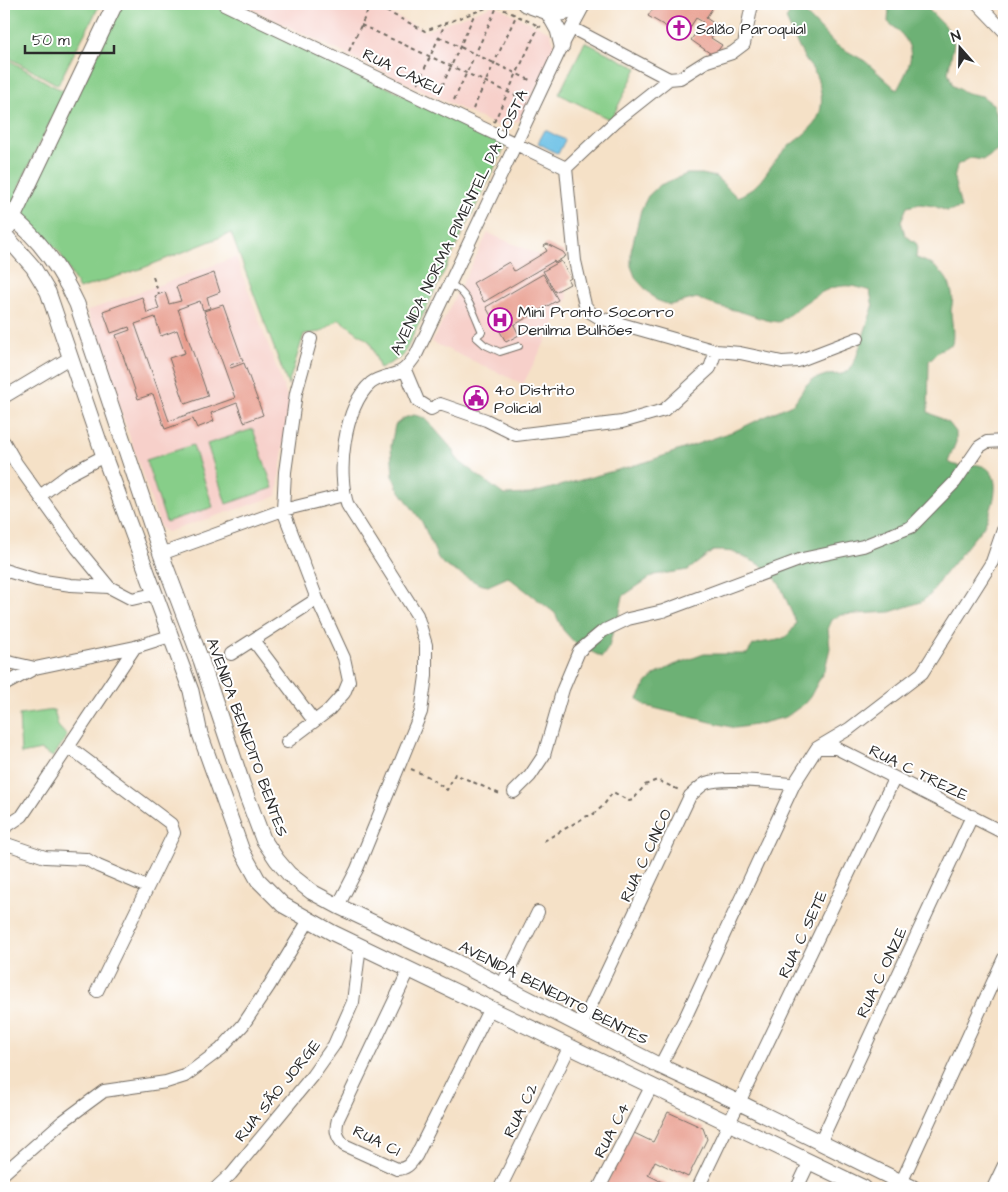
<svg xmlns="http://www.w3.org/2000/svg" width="1008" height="1192" font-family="'Architects Daughter',sans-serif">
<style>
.built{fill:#f7d0ca}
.green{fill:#87ce89;stroke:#597c5a}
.forest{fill:#6db175;stroke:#4c6e50}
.water{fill:#6ac0e6;stroke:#4a7688}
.building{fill:#e79787}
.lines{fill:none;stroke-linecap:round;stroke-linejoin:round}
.service-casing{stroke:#726b62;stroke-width:8}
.minor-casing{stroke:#726b62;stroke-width:14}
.tertiary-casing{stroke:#726b62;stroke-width:17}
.path{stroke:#726b62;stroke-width:2;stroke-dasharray:4 4;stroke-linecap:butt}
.service{stroke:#fff;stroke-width:6}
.minor{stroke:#fff;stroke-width:12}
.tertiary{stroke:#fff;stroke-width:15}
.labels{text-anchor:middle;stroke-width:4;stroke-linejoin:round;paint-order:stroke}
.poi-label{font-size:16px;fill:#2b2b2b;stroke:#fff;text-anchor:start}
.street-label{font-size:16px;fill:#2b2b2b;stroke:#fff}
</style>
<rect width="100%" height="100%" fill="#fff"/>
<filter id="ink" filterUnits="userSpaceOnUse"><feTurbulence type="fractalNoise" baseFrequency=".02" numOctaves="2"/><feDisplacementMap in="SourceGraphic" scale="10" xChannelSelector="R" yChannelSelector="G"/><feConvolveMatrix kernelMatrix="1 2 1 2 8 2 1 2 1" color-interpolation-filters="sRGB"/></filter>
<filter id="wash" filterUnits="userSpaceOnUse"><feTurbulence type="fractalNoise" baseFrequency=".0096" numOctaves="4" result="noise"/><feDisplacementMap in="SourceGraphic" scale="20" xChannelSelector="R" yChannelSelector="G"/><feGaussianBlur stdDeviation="1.12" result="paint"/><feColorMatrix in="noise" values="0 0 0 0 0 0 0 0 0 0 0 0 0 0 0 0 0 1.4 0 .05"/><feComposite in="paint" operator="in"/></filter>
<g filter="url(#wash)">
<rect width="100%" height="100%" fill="#f5e1c7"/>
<path class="built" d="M241,4H372L425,31L494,5L550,32L556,50L519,121L497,126Z
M488,233L560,264L568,298L523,384L432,342Z
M236,257L289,402L277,496L167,532L162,529L160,526L87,311Z"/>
<path class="green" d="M4,4H100C87,31 71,57 58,85L4,55Z
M122,4H213L506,144L403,356L380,369L370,342L339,319L321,332L304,334L288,385L231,233L143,268L79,289L60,253L23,215V208Z
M585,42L637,68L611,120L559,94Z
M4,57L53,86L65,91L21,182L18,194L10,209L4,204Z
M253,429L273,488L226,504L207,444Z
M193,445L213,507L166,522L146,460Z
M54,710L58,726L67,736L53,757L41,750L21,754L19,715Z"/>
<path class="forest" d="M895,4H923L949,30L954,43L948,72L953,86L967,93L982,96L994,105L1001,133L1000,149L984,160L970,158L957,165L954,179L961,208L947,211L934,206L920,204L907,207L901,221L905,235L917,244L916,258C933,263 949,274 952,294C954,300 951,307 951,313C952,324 954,334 952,344L940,350L929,361L928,412L949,423L956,432V442L948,462C963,470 966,463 979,465C1007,471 992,511 983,527L942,577L930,595L921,602L890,612L840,615L832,620L828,629L830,648L825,669L810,697L804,704L786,717L755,725L735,728L646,706L638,699L647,682L655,675L674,665L704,654H747L753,645C773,638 785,646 796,623L781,587L776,579L761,565L733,552L723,551H713L688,570L654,575L623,596L619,616L614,626L609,647L602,657L576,644L563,630L555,613L508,577L488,586L479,584L444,565L438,558L422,522L397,487L393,476L391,446L395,425L404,418L414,415L425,418L454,451L455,456L460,462L504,495L530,494L646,462L737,430L794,403L806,385L812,380L826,375L842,374L849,371L856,358L873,307L870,291C861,288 852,285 843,286C820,287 797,310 779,322C764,321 753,315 738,311C722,307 713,306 697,298L670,305L656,300L636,279L631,266V251L641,210L648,196L660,185L687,174H702L716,177L737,197C762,187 764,173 780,155C790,143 805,136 814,124C826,108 822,85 813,70C810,65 806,62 804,57C797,45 792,32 786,19L794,6L806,14L836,45L865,61L897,90C914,59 919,46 888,22L889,8Z"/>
<path class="water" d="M545,130L565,140L558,154L538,143Z"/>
<g id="blocks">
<path class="building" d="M656,4H715L706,18L718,26L711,38L722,45L714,56L691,40L703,22L696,18L684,37L648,16Z
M547,244L563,252L566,256L555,263L554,261L484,302L473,283L509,262L514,271L547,251L544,246Z
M561,261L571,278L568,280L570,284L555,292L543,271Z
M214,273L220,292L207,297L210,308L203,310L200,301L178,309L208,396L185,404L169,358L185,353L177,330L161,336L155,317L135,324L169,421L235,398L204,311L223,305L243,361L230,365L231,368L244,363L263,415L244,422L237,403L211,413L214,421L197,428L193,419L165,429L153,394L138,399L116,335L130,330L129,327L111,333L103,311L142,297L147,313L159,309L155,296L165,292L169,304L181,301L176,287Z
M543,274L558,300L514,325L519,335L506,342L486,307Z
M668,1112L703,1128L707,1139L688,1177L655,1161L648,1175L674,1188H604L632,1132L653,1142Z"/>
</g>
</g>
<g filter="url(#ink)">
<use href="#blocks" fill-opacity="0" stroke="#726b62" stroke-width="1"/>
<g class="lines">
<g class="service-casing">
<path id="service" d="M450,284C469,293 474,314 482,332L476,337L485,345L500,352L519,346"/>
</g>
<g class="minor-casing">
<path id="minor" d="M224,4L566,168
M978,4L1004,31
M572,28L669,79L680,78L707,61L732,53L744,44L752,4
M566,168L575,261L585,305L590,312L600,318L716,351L740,353L782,362L798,361L858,338
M566,168L616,121L669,79
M405,370L418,401L431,409L440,404L486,420L516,435L622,422L664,410L710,368L716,351
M4,397L71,357
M4,442L16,463L77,548L109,587L132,599L154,594
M40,496L68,475L104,456
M161,554L283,510L344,495
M4,570L37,580L71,585L109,587
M253,640L314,721
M231,654L317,599
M4,661L35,668
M4,685L35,668L135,647L170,636
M287,742L328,711L344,693L349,681L344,658L317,599L283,510L285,472L296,393L311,339
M69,747L171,824L174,833L97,991
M817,748H836L1004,833
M514,792L530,776L544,755L563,689L579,651L603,631L628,619L663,611L802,559L863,546L911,527L955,482L979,447L987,442L1004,441
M4,828L22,816L135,647
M4,843L45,857L86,859L98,866L147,887
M338,906L357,869L421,712L426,676V645L417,615L348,506C336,474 344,406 371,383C380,376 394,376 403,370C408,367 412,360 416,355L562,46L584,5
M409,970L338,1119C335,1130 336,1136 344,1145L397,1169C407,1169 410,1164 416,1156L490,1008
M502,985L538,912
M581,1026L690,796C695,792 700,786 706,783C723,776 774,783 794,784
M660,1066L686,1016L794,784L817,748L849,729L922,673L992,562L1004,527
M820,1143L972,816
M4,1173L62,1122L104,1091L166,1082L185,1076L221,1049L243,1025L269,986L309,920
M901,1183L1004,958
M216,1188L231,1174L312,1076L334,1045L353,1002L360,945
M500,1188L570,1046
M599,1188L651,1087
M698,1188L894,779
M797,1188L809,1163
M993,1188L1004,1165"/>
</g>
<g class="tertiary-casing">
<path id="tertiary" d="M525,4C548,13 562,19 584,4
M549,14L558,30L562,46
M4,211C37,235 60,267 77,304L161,554L201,660L243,786L263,839L277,860L289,874L312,892L338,906L454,961L660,1066L740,1103L913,1188
M9,226L115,4
M4,234L33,267L48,292L104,456L191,691L200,734L242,851L258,880L283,905L333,933L864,1188"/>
</g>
<path class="path" d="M372,4L425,31L494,5L541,27
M361,25L523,99
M439,37L532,81
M349,51L371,4
M418,83L445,24
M439,93L475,13
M454,100L497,7
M473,109L516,16
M494,122L539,26
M153,277L159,294
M411,769L429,777L447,790L455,774L502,795
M544,841L587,816H591L603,806L613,792L629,801L633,800L645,785L657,780L679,790"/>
<use href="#service" class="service"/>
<use href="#minor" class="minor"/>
<use href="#tertiary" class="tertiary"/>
</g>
</g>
<defs>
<g id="church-ring" transform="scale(1.25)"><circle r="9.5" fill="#fff" stroke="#b5179e" stroke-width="1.5"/><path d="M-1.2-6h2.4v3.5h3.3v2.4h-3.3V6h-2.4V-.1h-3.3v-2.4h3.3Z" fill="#b5179e"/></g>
<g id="hospital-ring" transform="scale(1.25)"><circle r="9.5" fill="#fff" stroke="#b5179e" stroke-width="1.5"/><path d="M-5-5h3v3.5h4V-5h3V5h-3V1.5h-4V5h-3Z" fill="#b5179e"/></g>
<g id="civic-ring" transform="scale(1.25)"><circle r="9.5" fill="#fff" stroke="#b5179e" stroke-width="1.5"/><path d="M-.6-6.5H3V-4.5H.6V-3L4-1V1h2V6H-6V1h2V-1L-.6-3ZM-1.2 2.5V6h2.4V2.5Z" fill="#b5179e"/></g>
</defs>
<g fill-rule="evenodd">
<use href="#church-ring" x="679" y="28"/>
<use href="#hospital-ring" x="500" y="320"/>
<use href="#civic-ring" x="476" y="398"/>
</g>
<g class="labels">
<g class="poi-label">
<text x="696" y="34">Salão Paroquial</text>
<text x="518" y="317">Mini Pronto Socorro<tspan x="518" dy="18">Denilma Bulhões</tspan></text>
<text x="494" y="395">4o Distrito<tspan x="494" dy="18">Policial</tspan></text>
</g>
<g class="street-label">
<text transform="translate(403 71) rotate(26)" y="6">RUA CAXEU</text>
<text transform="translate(458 222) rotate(-64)" y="6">AVENIDA NORMA PIMENTEL DA COSTA</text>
<text transform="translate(248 737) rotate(70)" y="6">AVENIDA BENEDITO BENTES</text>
<text transform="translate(919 772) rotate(26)" y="6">RUA C TREZE</text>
<text transform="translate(645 855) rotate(-65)" y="6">RUA C CINCO</text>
<text transform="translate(802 934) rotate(-65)" y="6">RUA C SETE</text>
<text transform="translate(881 972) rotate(-65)" y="6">RUA C ONZE</text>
<text transform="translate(554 992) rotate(27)" y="6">AVENIDA BENEDITO BENTES</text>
<text transform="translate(277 1090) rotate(-51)" y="6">RUA SÃO JORGE</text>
<text transform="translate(520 1110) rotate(-64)" y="6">RUA C2</text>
<text transform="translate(611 1130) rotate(-63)" y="6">RUA C4</text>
<text transform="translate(377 1140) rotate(26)" y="6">RUA C1</text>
</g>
</g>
<rect width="1008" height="1192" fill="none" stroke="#fff" stroke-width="20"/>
<g transform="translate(960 48) rotate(340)" stroke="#ffffff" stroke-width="4" paint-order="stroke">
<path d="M0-4L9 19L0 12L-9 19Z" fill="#2b2b2b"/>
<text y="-8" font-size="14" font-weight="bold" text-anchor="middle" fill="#2b2b2b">N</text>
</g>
<path d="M25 45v8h89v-8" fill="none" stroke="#2b2b2b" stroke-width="2.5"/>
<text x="32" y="45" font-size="15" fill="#2b2b2b" stroke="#ffffff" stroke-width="4" paint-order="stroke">50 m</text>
</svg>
